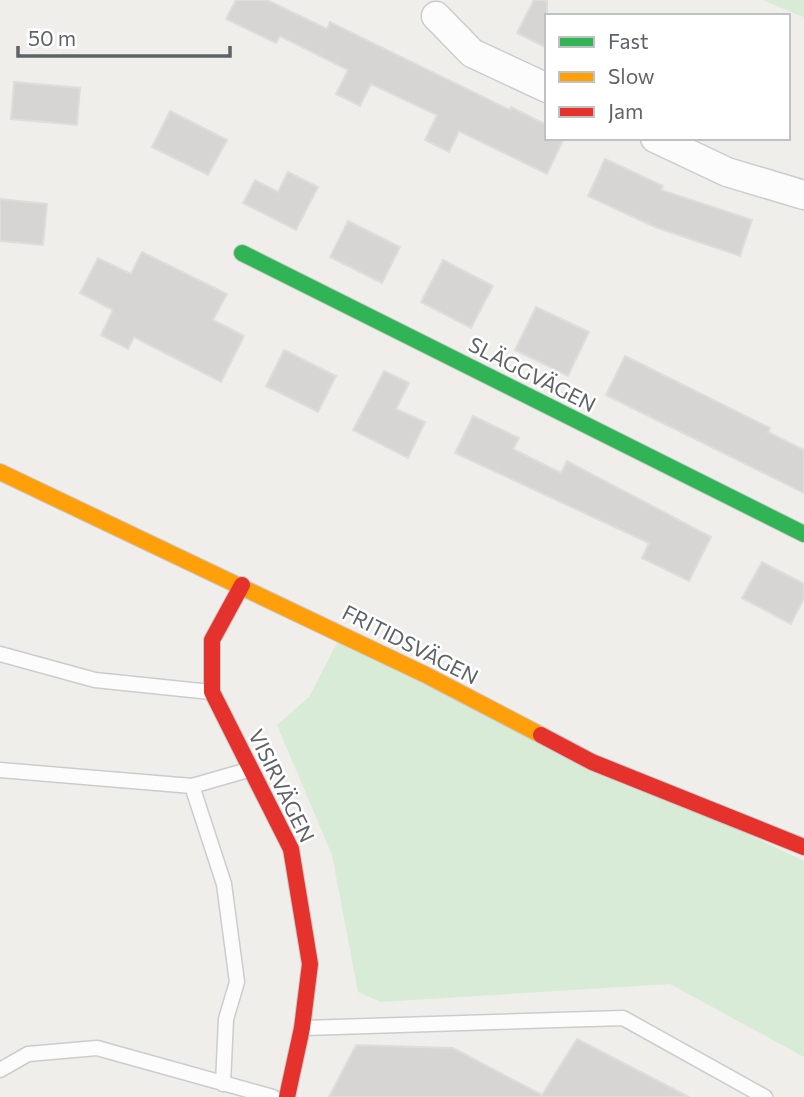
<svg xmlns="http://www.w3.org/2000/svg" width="804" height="1097" font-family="Commissioner,sans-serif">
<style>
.green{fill:#d8ebd6}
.building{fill:#d6d5d3;stroke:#deddd9;stroke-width:2}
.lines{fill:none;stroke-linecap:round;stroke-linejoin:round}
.lane-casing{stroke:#cbcccc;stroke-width:17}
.street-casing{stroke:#cbcccc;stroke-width:31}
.fast-casing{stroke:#cacacb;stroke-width:18}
.slow-casing{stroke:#cacacb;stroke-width:18}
.jam-casing{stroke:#cacacb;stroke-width:18}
.lane{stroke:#fdfcfc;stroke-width:14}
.street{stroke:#fdfcfc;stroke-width:28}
.fast{stroke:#30b455;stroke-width:16}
.slow{stroke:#ff9f0a;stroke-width:16}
.jam{stroke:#e5322d;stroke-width:16}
.labels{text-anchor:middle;stroke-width:5;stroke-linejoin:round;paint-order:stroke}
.street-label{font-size:21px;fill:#5f6368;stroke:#fff}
</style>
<rect width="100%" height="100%" fill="#efeeea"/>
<path class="green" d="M763,0H804V17H803Z
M338,641L804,861V1057L670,984L381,1002L358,992L332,855L277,725L309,697Z"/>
<path class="building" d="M236,0H267L327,29L330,22L510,110L511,107L547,125V138H564L547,174L459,131L449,152L425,140L437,115L371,84L360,106L336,94L348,70L280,36L276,43L226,19Z
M534,0H547V48L517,33Z
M14,82L80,88L77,125L11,119Z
M170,111L227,140L208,175L152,147Z
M605,159L663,186L661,190L752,220L740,256L655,227L588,196Z
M288,172L318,187L296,230L243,203L255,180L278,192Z
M0,199L47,204L43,245L0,241Z
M348,221L400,247L382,283L330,257Z
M142,252L227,294L213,320L244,336L221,382L134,337L128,349L101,335L113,310L80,293L98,258L131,274Z
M443,260L493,286L471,328L421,302Z
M536,307L589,332L568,376L515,350Z
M284,350L336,376L318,412L266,386Z
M625,356L770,428L768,432L804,450V493L606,395Z
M384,371L409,383L396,409L425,422L408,458L353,430Z
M473,416L519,438L513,449L561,473L567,461L711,537L689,581L642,558L649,543L455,453Z
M762,562L804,584V598L791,624L742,598Z
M577,1039L689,1097H329L356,1045L453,1048L542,1095Z"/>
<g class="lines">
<g class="lane-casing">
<path id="lane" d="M0,654L95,680L211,692
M0,770L192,786L248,770
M192,786L224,884L237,982L226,1019L223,1084
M304,1028L623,1018L765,1097
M0,1070L28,1054L97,1048L273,1097"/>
</g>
<g class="street-casing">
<path id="street" d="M436,16L472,53L547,88
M655,138L727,172L804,195"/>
</g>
<g class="fast-casing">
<path id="fast" d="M242,253L804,534"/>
</g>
<g class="slow-casing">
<path id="slow" d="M0,472L426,675L541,735"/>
</g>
<g class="jam-casing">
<path id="jam" d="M242,585L212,640V692L291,849L310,964L302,1028L287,1097
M541,735L592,762L804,847"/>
</g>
<use href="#lane" class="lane"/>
<use href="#street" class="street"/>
<use href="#fast" class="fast"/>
<use href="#slow" class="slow"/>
<use href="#jam" class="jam"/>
</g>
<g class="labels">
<g class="street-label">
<text transform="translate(532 375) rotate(27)" y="7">SLÄGGVÄGEN</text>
<text transform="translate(410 645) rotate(27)" y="7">FRITIDSVÄGEN</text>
<text transform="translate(281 786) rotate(64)" y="7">VISIRVÄGEN</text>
</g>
</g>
<rect x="545" y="14" width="245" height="126" fill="#ffffff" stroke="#bfc1c3" stroke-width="2"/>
<rect x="559" y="37" width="35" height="10" fill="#30b455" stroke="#bfc1c3" stroke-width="2"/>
<text x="608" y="49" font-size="21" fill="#5f6368">Fast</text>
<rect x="559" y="72" width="35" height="10" fill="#ff9f0a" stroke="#bfc1c3" stroke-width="2"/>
<text x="608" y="84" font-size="21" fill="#5f6368">Slow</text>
<rect x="559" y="107" width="35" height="10" fill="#e5322d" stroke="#bfc1c3" stroke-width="2"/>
<text x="608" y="119" font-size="21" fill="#5f6368">Jam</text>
<path d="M18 46v10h212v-10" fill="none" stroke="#5f6368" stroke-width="3.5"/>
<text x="28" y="46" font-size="21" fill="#5f6368" stroke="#ffffff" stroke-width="5" paint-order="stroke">50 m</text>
</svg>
